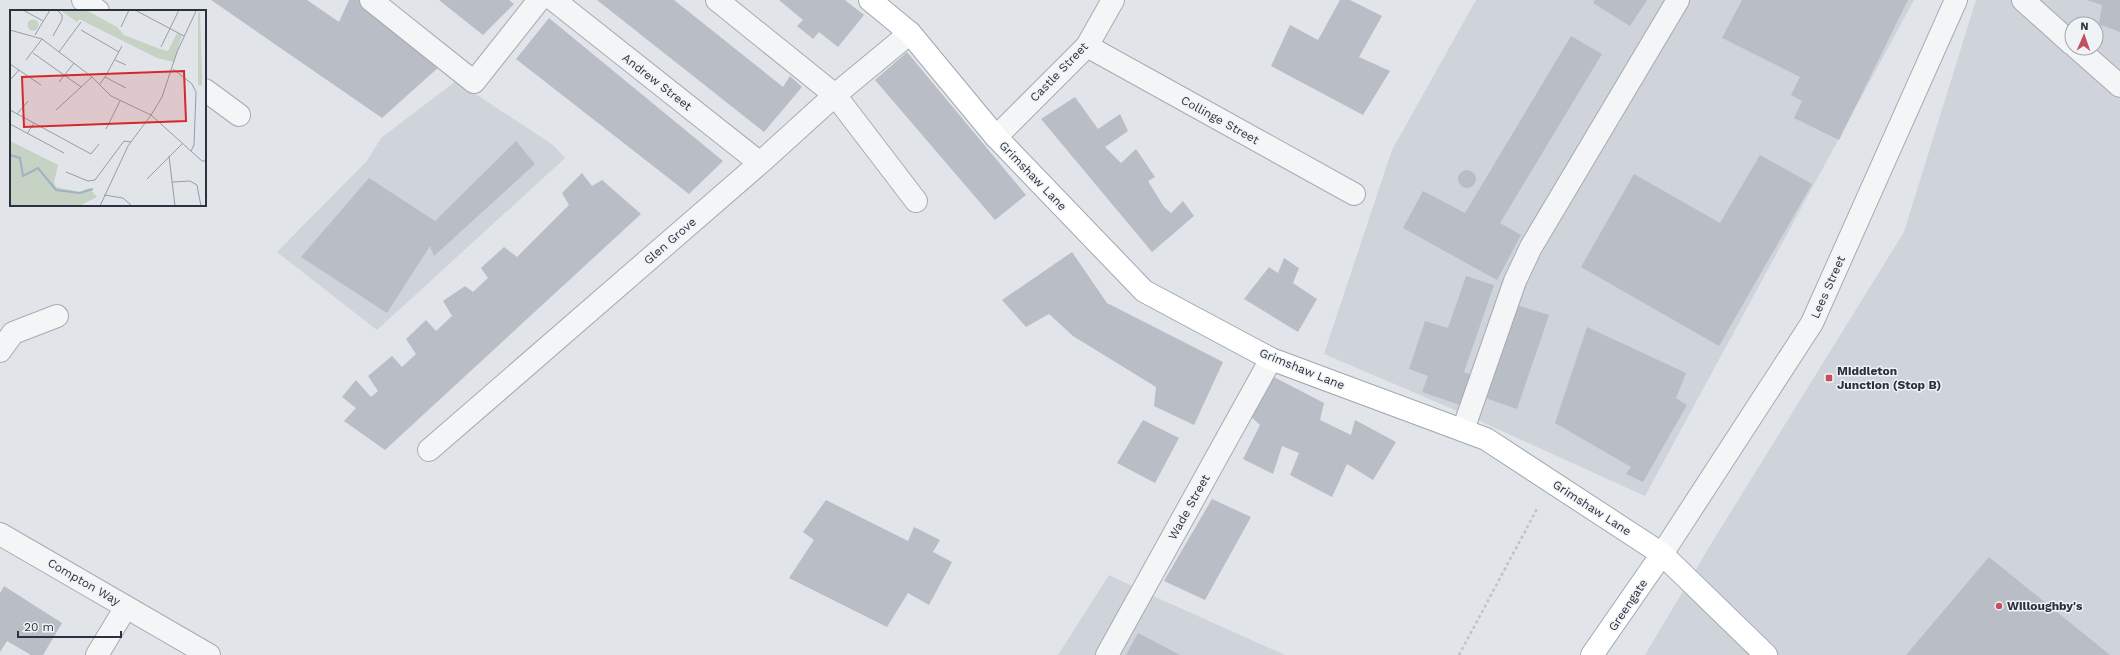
<svg xmlns="http://www.w3.org/2000/svg" width="2120" height="655" font-family="'Work Sans',sans-serif">
<style>
.built{fill:#cfd3da;fill-rule:evenodd}
.building{fill:#b9bdc5}
.lines{fill:none;stroke-linecap:round;stroke-linejoin:round}
.minor-casing{stroke:#a7abb3;stroke-width:24}
.major-casing{stroke:#a1a8b3;stroke-width:24}
.path{stroke:#bfc2c7;stroke-width:2.5;stroke-dasharray:3 3;stroke-linecap:butt}
.minor{stroke:#f3f5f7;stroke-width:22}
.major{stroke:#fff;stroke-width:22}
.poi-dot{fill:#c4505f;stroke:#f0f3f6;stroke-width:1.5}
.labels{text-anchor:middle;stroke-width:3;stroke-linejoin:round;paint-order:stroke}
.street-label{font-size:12px;fill:#2b323f;stroke:#f0f3f6}
.poi-label{font-size:12px;font-weight:bold;fill:#2b323f;stroke:#f0f3f6;text-anchor:start}
.inset-river{fill:none;stroke:#9fb1c6;stroke-width:2}
.inset-road{fill:none;stroke:#989da5;stroke-width:1}
.view{fill:#d62828;fill-opacity:0.15;stroke:#d62828;stroke-width:2}
.inset-edge{fill:none;stroke:#2b323f;stroke-width:2}
</style>
<rect width="100%" height="100%" fill="#e1e4e9"/>
<path class="built" d="M1476,0H1914L1645,496L1469,416L1324,354L1392,150Z
M1976,0H2120V655H1645L1711,544L1904,232ZM2072,24H2096V48H2072Z
M456,81L553,145L565,158L377,330L277,252L367,161L381,138Z
M1109,575L1151,595L1285,655H1058Z"/>
<path class="building" d="M211,0H307L339,22L349,0H360L441,65L382,118Z
M439,0H509L514,4L483,35Z
M597,0H674L783,87L790,76L802,87L764,132Z
M779,0H845L864,15L838,47L819,32L813,39L797,26L803,20Z
M1340,0H1350L1382,16L1359,57L1390,71L1363,115L1271,66L1290,25L1318,40Z
M1595,0H1647L1630,26L1593,3Z
M1742,0H1908L1839,140L1794,118L1802,101L1791,95L1800,77L1722,38Z
M2087,0H2120V32L2099,24L2102,5Z
M549,18L723,161L689,194L516,59Z
M1571,36L1602,54L1500,223L1521,235L1497,280L1403,228L1423,191L1465,213Z
M907,52L1026,195L995,220L875,80Z
M1075,97L1098,129L1120,114L1128,131L1105,147L1121,163L1136,149L1155,177L1148,181L1164,207L1171,213L1183,201L1194,216L1152,252L1041,119Z
M516,141L535,164L434,256L430,246L387,313L301,257L369,178L435,221Z
M1760,155L1812,184L1719,346L1581,267L1634,174L1720,223Z
M1458 179a9 9 0 1 1 18 0a9 9 0 1 1-18 0Z
M582,173L592,186L602,180L641,214L385,450L344,421L356,408L342,397L356,380L371,397L378,391L368,376L392,356L402,367L416,354L406,339L426,320L436,331L452,316L443,301L465,286L473,292L488,278L481,268L504,247L517,257L569,205L562,193Z
M1072,252L1107,303L1223,362L1194,425L1154,406L1156,387L1073,336L1049,314L1026,327L1002,300Z
M1284,258L1299,268L1293,283L1317,299L1298,332L1244,299L1269,267L1278,273Z
M1466,276L1494,285L1464,372L1473,375L1463,406L1422,392L1428,376L1409,369L1425,321L1448,328Z
M1514,304L1549,315L1517,409L1483,397Z
M1587,327L1686,373L1676,398L1687,405L1643,482L1626,474L1631,467L1555,423Z
M1268,374L1324,403L1320,420L1351,435L1355,420L1396,442L1373,480L1347,464L1332,497L1290,475L1299,453L1282,446L1273,474L1243,459L1260,425L1247,413Z
M1143,420L1179,438L1155,483L1117,463Z
M1212,499L1251,517L1205,600L1164,581Z
M826,500L908,541L914,527L940,540L933,552L952,562L929,605L908,593L887,627L789,578L814,540L803,532Z
M1989,557L2110,655H1906Z
M4,586L62,623L43,655H31L7,641L0,652V593Z
M1138,633L1180,655H1126Z"/>
<g class="lines">
<g class="minor-casing">
<path id="minor" d="M83,0L98,11
M371,0L474,82L539,0
M554,0L760,163
M717,0L835,95L916,201
M2023,0L2072,44
M1087,46L1354,194
M2077,48L2120,86
M205,90L239,115
M996,137L1087,46L1113,0
M0,351L13,333L57,316
M1463,430L1515,281L1531,247L1678,0
M429,450L760,163L835,95L910,33
M0,534L209,655
M1662,554L1812,323L1956,0
M97,655L126,607
M1107,655L1271,359"/>
</g>
<g class="major-casing">
<path id="major" d="M870,0L910,33L996,137L1144,291L1271,359L1486,439L1662,554L1766,655
M1592,655L1662,554"/>
</g>
<path class="path" d="M1459,655L1538,507"/>
<use href="#minor" class="minor"/>
<use href="#major" class="major"/>
</g>
<g class="poi-dot">
<rect x="1825" y="374" width="8" height="8" rx="2"/>
<circle cx="1999" cy="606" r="4"/>
</g>
<g class="labels">
<g class="street-label">
<text transform="translate(1059 72) rotate(-46)" y="4">Castle Street</text>
<text transform="translate(657 82) rotate(38)" y="4">Andrew Street</text>
<text transform="translate(1220 120) rotate(29)" y="4">Collinge Street</text>
<text transform="translate(1033 176) rotate(46)" y="4">Grimshaw Lane</text>
<text transform="translate(670 241) rotate(-41)" y="4">Glen Grove</text>
<text transform="translate(1828 287) rotate(-66)" y="4">Lees Street</text>
<text transform="translate(1302 369) rotate(22)" y="4">Grimshaw Lane</text>
<text transform="translate(1189 507) rotate(-61)" y="4">Wade Street</text>
<text transform="translate(1592 508) rotate(33)" y="4">Grimshaw Lane</text>
<text transform="translate(84 582) rotate(30)" y="4">Compton Way</text>
<text transform="translate(1628 605) rotate(-56)" y="4">Greengate</text>
</g>
<g class="poi-label">
<text x="1837" y="375">Middleton<tspan x="1837" dy="14">Junction (Stop B)</tspan></text>
<text x="2007" y="610">Willoughby's</text>
</g>
</g>
<g transform="translate(10 10)">
<rect width="196" height="196" fill="#e1e4e9"/>
<path d="M50,0H76L107,17L114,25L150,39L158,41L167,23L172,25L164,52L147,48L69,9L67,12ZM190,2L192,66V76L188,75V3ZM17.5 15a5.5 5.5 0 1 1 11 0a5.5 5.5 0 1 1-11 0ZM0,131L48,155L44,172L46,177L69,182L79,178L87,187L69,196H0Z" fill="#c6d2c3"/>
<path class="inset-river" d="M0,145L10,148L13,166L28,158L46,180L70,183L83,179"/>
<path class="inset-road" d="M13,0L33,11M125,0L174,26M111,17L119,0M0,20L32,29L82,67L101,86L141,105L192,151H196M71,20L109,42M25,25L40,0M43,26L52,10V5L47,0M151,37L169,0M49,42L71,12M23,43L71,77M16,50L32,29M105,50L116,55M0,54L31,75M163,59L182,74L186,82L184,135L181,141M95,67L116,78M0,70L9,60M49,72L64,53M89,75L95,67L112,36M0,100L81,144L89,134M46,100L82,67M7,104L18,91M141,105L152,87L167,42L186,1M0,114L54,143M96,119L110,91M17,124L24,113M159,146L165,196M56,162L78,171L85,170L114,131L121,132M137,169L173,133M162,172L180,171L187,175L191,196M94,185L113,188L122,196M90,196L118,136L141,105"/>
<path class="view" d="M174,61L176,111L14,117L12,67Z"/>
<rect width="196" height="196" class="inset-edge"/>
</g>
<g transform="translate(2084 36) rotate(2)"><circle r="19" fill="#f0f3f6" stroke="#a1a6ad"/>
<path d="M0-3L7 15L0 10L-7 15Z" fill="#c4505f"/>
<text y="-6" font-size="11" font-weight="bold" text-anchor="middle" fill="#2b323f">N</text>
</g>
<path d="M18 631v6h103v-6" fill="none" stroke="#2b323f" stroke-width="2"/>
<text x="24" y="631" font-size="12" fill="#2b323f" stroke="#f0f3f6" stroke-width="3" paint-order="stroke">20 m</text>
</svg>
